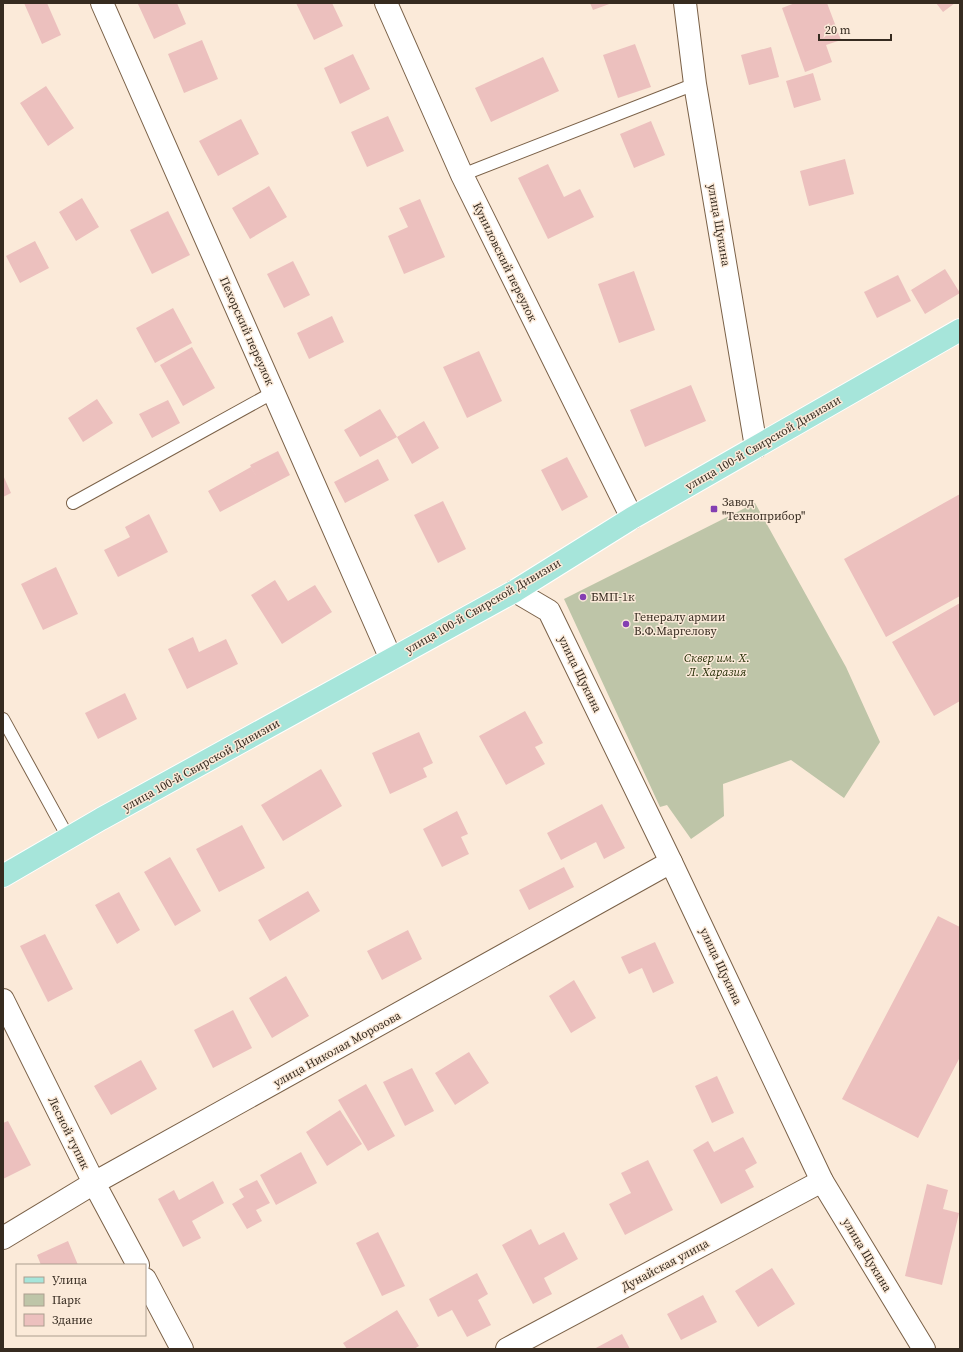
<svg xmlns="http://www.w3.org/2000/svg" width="963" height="1352" font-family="'Source Serif 4',serif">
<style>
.green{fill:#bec5a8}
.building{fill:#ecc0be}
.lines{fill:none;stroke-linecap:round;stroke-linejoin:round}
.service-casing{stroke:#7a6148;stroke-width:14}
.minor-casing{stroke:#7a6148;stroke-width:24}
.tertiary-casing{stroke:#7a6148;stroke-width:24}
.primary-casing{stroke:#fff;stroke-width:24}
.service{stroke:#fff;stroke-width:12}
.minor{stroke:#fff;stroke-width:22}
.tertiary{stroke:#fff;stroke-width:22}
.primary{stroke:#a6e5da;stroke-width:22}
.poi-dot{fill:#843fb2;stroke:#fbead9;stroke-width:1.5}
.labels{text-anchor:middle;stroke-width:3;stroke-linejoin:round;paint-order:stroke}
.street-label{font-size:12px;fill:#362b20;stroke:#fbead9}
.poi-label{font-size:12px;fill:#362b20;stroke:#fbead9;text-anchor:start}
.park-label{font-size:12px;font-style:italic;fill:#262d05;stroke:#fbead9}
</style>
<rect width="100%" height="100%" fill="#fbead9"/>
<path class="green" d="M755,503L846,667L880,742L844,798L791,760L723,784L724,816L691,839L667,805L660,807L564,599Z"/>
<path class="building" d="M24,3H47L61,35L42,44Z
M140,3H177L186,24L154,39L138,4Z
M296,3H332L343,26L314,40Z
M590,3H612L593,10Z
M795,3H827L841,40L826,45L832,62L805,72L782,8Z
M936,3H955L943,12Z
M202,40L218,79L184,93L168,54Z
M635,44L651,87L618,98L603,55Z
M771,47L779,77L749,85L741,55Z
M353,54L370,89L340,104L324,68Z
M543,57L559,91L491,122L475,88Z
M813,73L821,100L794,108L786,81Z
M46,86L74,128L48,146L20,103Z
M388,116L404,151L367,167L351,132Z
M241,119L259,154L218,176L199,141Z
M651,121L665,155L634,168L620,134Z
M845,159L854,194L809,206L800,171Z
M548,164L564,197L580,189L594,217L548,239L518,178Z
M269,186L287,217L250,239L232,208Z
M82,198L99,227L76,241L59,212Z
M420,199L445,257L404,274L388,236L408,227L399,208Z
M168,211L190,255L152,274L130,230Z
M35,241L49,268L20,283L6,256Z
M293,261L310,295L284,308L267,274Z
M945,269L960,293L925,314L911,290Z
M634,271L655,330L619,343L598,284Z
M898,275L911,301L877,318L864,292Z
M173,308L192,343L155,363L136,328Z
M332,316L344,342L309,359L297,333Z
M192,347L215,388L183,406L160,365Z
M479,351L502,401L467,418L443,367Z
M691,385L706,421L645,447L630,410Z
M97,399L113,423L83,442L68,418Z
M168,400L180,423L152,438L139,414Z
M380,409L397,437L360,457L344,430Z
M424,421L439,448L412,464L397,437Z
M278,451L290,475L220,512L208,491L251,467L256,476L250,465Z
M567,457L588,497L562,511L541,470Z
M378,459L389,480L345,503L334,482Z
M3,475L11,493L3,497Z
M960,494V576H959L960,579V596L886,637L844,559Z
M443,501L466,549L438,563L414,515Z
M149,514L168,552L118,577L104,550L130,537L125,527Z
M56,567L78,614L43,630L21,584Z
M275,580L288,601L315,585L332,612L282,644L251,595Z
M960,603V701L934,716L892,642Z
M193,637L199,652L226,639L238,664L187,689L168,649Z
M125,693L137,719L98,739L85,713Z
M525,711L543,743L535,747L545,764L506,785L479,736Z
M419,732L433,763L423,768L427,777L390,794L372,753Z
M321,769L342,806L283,841L261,805Z
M602,804L625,848L604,859L596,842L561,860L547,833Z
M457,811L468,834L461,837L469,854L442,867L423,829Z
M242,825L265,868L219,892L196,849Z
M170,857L201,911L175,926L144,872Z
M564,867L574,887L529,910L519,890Z
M308,891L320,911L270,941L258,920Z
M119,892L140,930L117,944L95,905Z
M938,916L960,927V1057L918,1138L842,1099Z
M408,930L422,959L382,980L367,951Z
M45,934L73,989L48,1002L20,946Z
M655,942L674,983L653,993L642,968L629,974L621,957Z
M286,976L309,1016L272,1038L249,998Z
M574,980L596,1018L571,1033L549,996Z
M233,1010L252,1048L213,1068L194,1030Z
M469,1052L489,1083L455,1105L435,1073Z
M141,1060L157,1089L111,1115L94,1086Z
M412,1068L434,1111L405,1126L383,1082Z
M717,1076L734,1113L712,1123L695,1086Z
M366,1084L395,1136L368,1151L338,1100Z
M340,1110L362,1144L327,1166L306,1132Z
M8,1121L31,1165L3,1179V1123Z
M743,1137L757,1163L745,1170L754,1187L721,1204L693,1150L708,1141L714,1152Z
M301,1152L317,1183L276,1205L260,1175Z
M648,1160L673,1210L625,1235L609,1204L631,1193L621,1173Z
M257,1180L270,1203L256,1210L262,1221L247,1229L232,1204L244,1197L239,1189Z
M213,1181L224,1203L192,1221L201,1238L183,1247L158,1199L174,1190L179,1200Z
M927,1184L948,1190L943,1209L959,1213L942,1285L905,1276Z
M531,1229L539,1245L564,1232L578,1259L544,1278L552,1294L533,1304L502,1245Z
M378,1232L405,1286L382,1296L356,1243Z
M68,1241L78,1265H41L37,1255Z
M772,1268L795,1304L758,1327L735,1291Z
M477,1273L488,1294L478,1300L491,1325L467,1337L452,1310L438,1317L429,1299Z
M703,1295L717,1322L681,1340L667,1314Z
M397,1310L419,1346L414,1349H347L343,1343Z
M622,1334L630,1349H594Z"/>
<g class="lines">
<g class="service-casing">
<path id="service" d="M462,175L695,84
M73,503L274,392
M3,719L69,839"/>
</g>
<g class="minor-casing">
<path id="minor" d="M102,3L391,659
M386,3L462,175L632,518
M685,3L695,84L756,447
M3,1000L94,1183L138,1265
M3,1238L94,1183L671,862
M145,1279L182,1349
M507,1349L822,1181"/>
</g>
<g class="tertiary-casing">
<path id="tertiary" d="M515,591L549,611L671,862L822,1181L924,1349"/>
</g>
<g class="primary-casing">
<path id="primary" d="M3,876L101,819L515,591L632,518L960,330"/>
</g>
<use href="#service" class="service"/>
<use href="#minor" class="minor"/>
<use href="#tertiary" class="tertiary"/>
<use href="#primary" class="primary"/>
</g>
<g class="poi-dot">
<rect x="710" y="505" width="8" height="8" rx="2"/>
<circle cx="583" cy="597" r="4"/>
<circle cx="626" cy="624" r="4"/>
</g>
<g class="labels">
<g class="street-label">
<text transform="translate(719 225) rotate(80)" y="4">улица Щукина</text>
<text transform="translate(505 262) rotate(64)" y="4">Куниловский переулок</text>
<text transform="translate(247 331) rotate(66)" y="4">Пехорский переулок</text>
<text transform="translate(763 443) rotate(-30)" y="4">улица 100-й Свирской Дивизии</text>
<text transform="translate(483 606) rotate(-30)" y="4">улица 100-й Свирской Дивизии</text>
<text transform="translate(580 674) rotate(64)" y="4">улица Щукина</text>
<text transform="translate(201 765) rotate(-29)" y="4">улица 100-й Свирской Дивизии</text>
<text transform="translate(721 966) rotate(65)" y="4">улица Щукина</text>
<text transform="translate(337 1049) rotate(-29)" y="4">улица Николая Морозова</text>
<text transform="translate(69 1133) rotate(64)" y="4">Лесной тупик</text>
<text transform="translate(867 1255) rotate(59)" y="4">улица Щукина</text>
<text transform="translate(665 1265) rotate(-28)" y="4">Дунайская улица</text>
</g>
<g class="poi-label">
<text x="722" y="506">Завод<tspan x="722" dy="14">"Техноприбор"</tspan></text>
<text x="591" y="601">БМП-1к</text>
<text x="634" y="621">Генералу армии<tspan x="634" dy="14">В.Ф.Маргелову</tspan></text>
</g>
<g class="park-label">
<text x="717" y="662">Сквер им. Х.<tspan x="717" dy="14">Л. Харазия</tspan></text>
</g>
</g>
<rect width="963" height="1352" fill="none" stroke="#362b20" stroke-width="8"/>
<rect x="16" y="1264" width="130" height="72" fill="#fbead9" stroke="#ac9e8f"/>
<rect x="24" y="1277" width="20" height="6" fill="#a6e5da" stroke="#ac9e8f"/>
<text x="52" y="1284" font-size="12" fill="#362b20">Улица</text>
<rect x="24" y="1294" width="20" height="12" fill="#bec5a8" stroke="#ac9e8f"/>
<text x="52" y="1304" font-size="12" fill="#362b20">Парк</text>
<rect x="24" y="1314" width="20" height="12" fill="#ecc0be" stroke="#ac9e8f"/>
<text x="52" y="1324" font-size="12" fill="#362b20">Здание</text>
<path d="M819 34v6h72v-6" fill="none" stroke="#362b20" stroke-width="2"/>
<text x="825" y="34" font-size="12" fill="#362b20" stroke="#fbead9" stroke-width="3" paint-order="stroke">20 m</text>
</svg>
